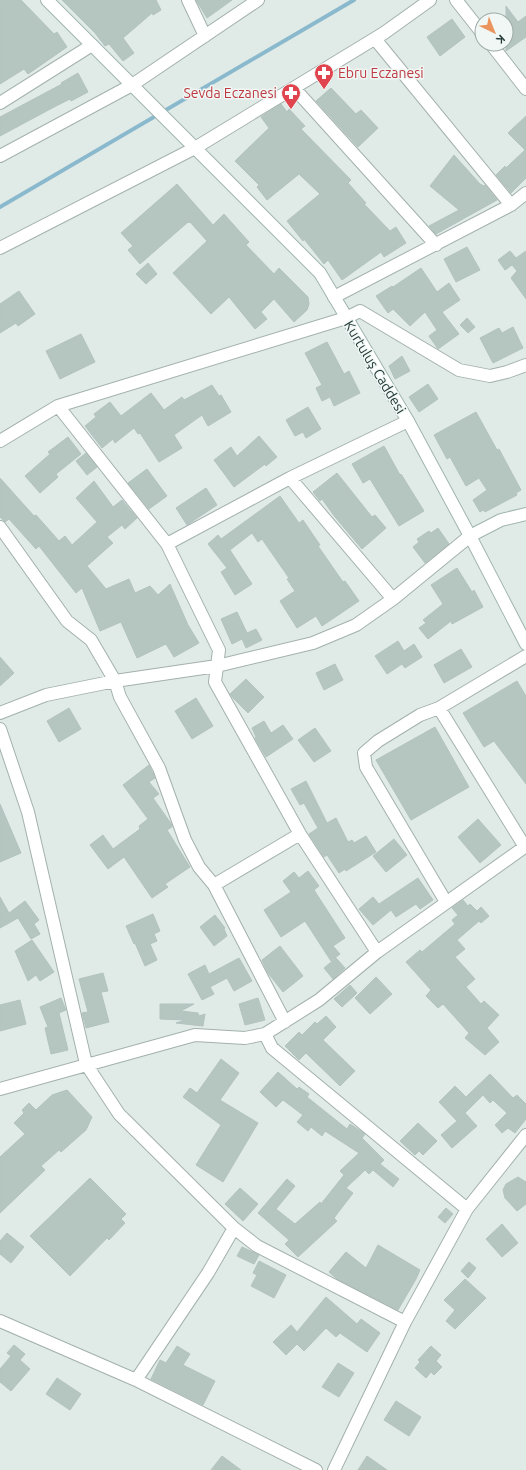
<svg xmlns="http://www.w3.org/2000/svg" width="526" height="1470" font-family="Ubuntu,sans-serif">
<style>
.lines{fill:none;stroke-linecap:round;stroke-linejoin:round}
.stream{stroke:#8ab9cd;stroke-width:4}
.building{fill:#b5c5c0;stroke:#b3c3bf}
.street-casing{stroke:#a3b1ae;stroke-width:14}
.secondary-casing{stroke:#a0b5b0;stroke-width:14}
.street{stroke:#fff;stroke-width:12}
.secondary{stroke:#fff;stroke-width:12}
.labels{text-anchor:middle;stroke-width:3;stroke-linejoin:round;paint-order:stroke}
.health-label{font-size:14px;fill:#be3a42;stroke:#f0f7f4;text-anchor:start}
.street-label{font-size:14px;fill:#223936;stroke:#f0f7f4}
</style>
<rect width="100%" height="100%" fill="#e0eae7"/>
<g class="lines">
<path class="stream" d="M0,207L354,0"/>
</g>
<path class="building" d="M0,0H21L54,34L57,32L67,47L28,74L24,69L0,84Z
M62,0H156L161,10L153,15L152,13L123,38L134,53L123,61L109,44L105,46L95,33Z
M196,0H232L207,18Z
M506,6L518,22L526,16V37L506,51Z
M452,19L465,37L440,56L427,37Z
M78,73L88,92L71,101L70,99L56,106L0,136V117L62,84L61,83Z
M331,88L356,114L361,110L378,128L358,147L316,101Z
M281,104L287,112L289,109L305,126L301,129L351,180L348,183L366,203L364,204L390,231L396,227L406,243L384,257L381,252L342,280L328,260L324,264L304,239L303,241L287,221L320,194L299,174L267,200L257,187L259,185L235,161L269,128L261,117Z
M526,116V178L511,193L496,175L505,166L506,168L525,150L508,133Z
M454,155L480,184L484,186L485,185L497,200L436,234L429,226L459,210L430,186Z
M177,184L213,225L224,214L249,242L246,245L274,274L279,268L308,297L309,304L307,310L294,322L274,299L261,312L267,319L255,329L229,297L211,314L173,273L207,241L190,222L189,223L188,222L140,264L128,250L133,246L121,233Z
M467,247L480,270L456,282L444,259Z
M510,251L516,258L526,251V299L511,278L517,271L512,265L505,270L498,260Z
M148,263L157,274L146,284L136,274Z
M421,268L437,292L449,283L460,300L442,312L459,334L438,349L429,336L437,330L425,312L410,326L393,309L388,313L376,296L392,286L393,287Z
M19,291L35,314L18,326L16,323L0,333V304Z
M467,318L475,327L468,333L460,325Z
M513,327L523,348L493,363L480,338L499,328L502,333Z
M81,334L95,362L60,379L46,351Z
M327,342L344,374L349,371L360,393L334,406L330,397L322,401L316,388L322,385L305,353Z
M402,356L410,371L395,379L389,366Z
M428,384L438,399L419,412L409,397Z
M212,385L219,396L221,395L231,412L208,426L202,415L174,435L182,448L159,462L140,433L138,434L134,428L115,443L113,439L102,448L85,426L96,417L94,414L110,402L121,416L151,393L164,410L182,397L184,400Z
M308,407L321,429L306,438L303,432L295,436L286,420Z
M476,412L497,450L499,449L521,490L516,493L517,495L485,512L483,510L480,512L473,500L487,490L479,478L466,486L450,457L447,459L434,435Z
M259,436L277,457L266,466L265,464L234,487L214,460L231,447L237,456Z
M68,437L81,454L56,474L58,477L40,493L25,476L50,454L48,452Z
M384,446L400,475L401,474L424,511L399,526L370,479L363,483L352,464Z
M86,453L97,467L87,475L76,461Z
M147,469L167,496L149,509L128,483Z
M337,473L372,517L375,515L386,528L362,549L335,517L322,499L320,501L313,492Z
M0,478L34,516L36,515L59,541L65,536L72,545L97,522L76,498L94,481L113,507L122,500L137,518L125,529L122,525L107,537L113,543L87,566L106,589L129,579L135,593L150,586L158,595L170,584L188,625L199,643L174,657L166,644L137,658L121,622L100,631L82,588L76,593L39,546L36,549L9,519L5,522L0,517Z
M206,488L217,505L187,525L176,508Z
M280,496L299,523L303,520L320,545L318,546L343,582L345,581L359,601L322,626L316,616L297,628L280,601L295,591L287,579L289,578L262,539L258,542L252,533L230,550L252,584L235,595L221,572L227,568L208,544L218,535L221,539Z
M438,528L449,544L425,563L413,547L419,542L417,539L429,531L431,533Z
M457,568L472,592L474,590L483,607L452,624L451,621L428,639L419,628L426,623L423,620L443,604L431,585Z
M237,612L247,633L256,629L262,640L246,648L242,639L232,644L221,619Z
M398,641L404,651L414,644L422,657L405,668L402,664L387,674L375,656Z
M461,649L472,667L444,683L434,665Z
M0,657L14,673L0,686Z
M335,664L343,680L324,690L316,673Z
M246,679L264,697L248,713L233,698L230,694Z
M517,681L526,696V784L494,741L484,747L463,713Z
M196,698L213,726L192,739L175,711Z
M69,708L81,729L59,742L47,721Z
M264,721L271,733L283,725L293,739L266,757L255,738L256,737L252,728Z
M435,727L469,787L411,820L376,760Z
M315,728L331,751L314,762L298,740Z
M149,765L155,778L149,782L159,794L153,798L172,825V827L167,830L190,867L165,884L168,887L152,898L124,857L108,869L90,845L103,835L113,849L140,829L139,826L148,819L123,785Z
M306,781L327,823L336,818L348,842L352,840L354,843L366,836L376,852L346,871L345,869L339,873L327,855L324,857L309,834L318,828L304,803L300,805L291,789Z
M0,804L21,853L0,862Z
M478,819L501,845L480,863L458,837Z
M394,839L407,855L386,872L373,856Z
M308,871L319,886L314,890L345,938L333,946L340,954L331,961L305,921L281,937L264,910L291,892L283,881L294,872L299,878Z
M418,878L433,900L420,909L416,904L396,917L391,910L373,925L359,909L373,897L379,904Z
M0,897L9,913L25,901L39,920L34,924L40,934L31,939L18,918L0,928Z
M463,900L468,906L470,904L477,911L481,907L489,916L481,923L479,921L457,940L465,949L455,957L475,979L466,987L481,1004L484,1001L499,1015L487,1028L499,1042L485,1055L465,1038L469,1033L443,1004L438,1008L426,996L431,990L406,962L420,950L422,952L455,924L452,920L458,915L452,908Z
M153,914L160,931L154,934L157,941L150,944L157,960L145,966L135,943L134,944L126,926Z
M215,915L225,928L224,929L227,936L214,946L200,927Z
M32,940L54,972L40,981L36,975L28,981L15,951Z
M280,946L303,976L283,992L268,973L262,960Z
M239,958L252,981L234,991L227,978L210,987L214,994L202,1000L188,974L205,965L209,974Z
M336,958L345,968L333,979L324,968Z
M103,973L108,991L101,992L109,1022L86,1028L82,1013L88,1012L79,979Z
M376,977L392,994L370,1014L355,998Z
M350,985L357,993L342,1007L334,999Z
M61,998L66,1010L59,1013L68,1050L51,1054L45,1028L48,1027L40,1007Z
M258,998L265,1020L245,1025L239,1004Z
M20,1000L26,1024L0,1031V1005Z
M160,1004H194L181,1011L198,1013L199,1016L205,1014L203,1026L176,1023L185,1020L160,1019Z
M326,1016L336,1027L323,1040L355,1071L340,1086L306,1053L299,1060L285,1046L299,1032L302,1035L315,1022L317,1024Z
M221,1059L239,1073L220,1100L258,1123L223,1182L196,1165L221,1125L183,1097L190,1088L197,1093Z
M278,1072L297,1089L299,1087L309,1094L307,1097L347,1129L350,1124L365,1134L362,1138L384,1160L380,1164L399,1179L393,1187L373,1170L369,1174L365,1170L346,1188L353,1193L334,1218L337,1221L298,1257L285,1244L289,1240L258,1213L287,1179L295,1186L276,1209L295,1224L320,1202L321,1204L344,1175L340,1171L359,1153L325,1131L322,1136L311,1127L308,1131L297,1122L303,1115L283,1100L276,1107L260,1092Z
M490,1074L513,1098L517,1095L526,1104V1119L515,1133L508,1128L502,1133L495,1125L507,1113L493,1100L490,1103L483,1095L465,1113L477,1126L452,1148L441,1135L457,1121L439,1102L455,1086L466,1097Z
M67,1090L92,1117L86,1130L61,1152L59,1150L41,1166L45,1170L0,1213V1157L25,1134L14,1123L24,1113L22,1110L29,1103L36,1110L52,1095Z
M418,1123L437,1141L423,1155L419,1151L415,1155L400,1141Z
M518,1177L526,1182V1204L517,1211L505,1198L503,1190L506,1184Z
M90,1178L126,1214L121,1219L125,1223L109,1240L107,1238L70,1276L30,1236Z
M240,1188L258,1204L243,1221L225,1204Z
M446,1208L453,1214L445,1223L438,1217Z
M502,1224L518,1243L502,1257L486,1239Z
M7,1233L24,1247L11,1263L0,1254V1241Z
M378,1245L420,1270L416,1279L398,1310L337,1279L329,1272L346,1252L366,1268Z
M242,1247L259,1255L254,1264L237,1256Z
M259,1261L286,1275L274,1298L251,1286L257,1275L253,1273Z
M469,1262L476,1268L468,1278L461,1271Z
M465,1279L486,1298L455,1329L446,1321L455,1310L444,1300Z
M326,1297L357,1324L361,1319L380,1333L367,1352L340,1333L336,1337L326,1328L304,1351L297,1344L286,1355L273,1342L291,1325L297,1332Z
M14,1345L25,1354L20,1360L30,1369L11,1391L0,1382V1369L11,1356L7,1353Z
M177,1346L190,1354L183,1365L215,1381L203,1405L151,1379L160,1360L166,1363Z
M431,1346L441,1355L436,1361L442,1367L434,1375L431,1372L426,1378L415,1368L420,1362L418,1360Z
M338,1363L354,1373L339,1397L322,1387Z
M57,1378L81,1394L70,1410L46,1394Z
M396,1401L421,1417L409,1436L384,1420Z
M222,1456L241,1470H211Z
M367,1456L387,1470H358Z"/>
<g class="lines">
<g class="street-casing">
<path id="street" d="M188,0L205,36
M456,0L482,33
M375,39L511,205
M491,44L526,89
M294,88L436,245
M0,103L92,45
M0,156L132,85L258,0
M0,248L195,148L384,33L430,0
M334,297L511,205L526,193
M58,406L167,544L219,650L215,682L300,834L377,952
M0,441L58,406L346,318L360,311L459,370L490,376L507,372L526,365
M290,478L393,599
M0,527L67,621L91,640L115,681L120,697L159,768L185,840L199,867L214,885
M167,544L290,478L408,421
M439,708L525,847
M0,713L46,695L115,681L217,666L313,643L356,625L393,599L470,536
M0,729L28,812L86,1064L119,1114L234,1228L257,1246L405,1322
M446,902L366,767L364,753L378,741L420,715L439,708L526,656
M285,1022L214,885L300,834
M265,1034L272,1048L467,1209
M0,1089L195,1035L245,1038L265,1034L319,1000L377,952L526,846
M0,1321L136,1380L316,1470
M136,1380L208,1273L234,1228
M334,1470L405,1322L467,1209L526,1135"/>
</g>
<g class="secondary-casing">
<path id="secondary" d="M47,0L320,273L408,421L470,536L526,644
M470,536L501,520L526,514"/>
</g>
<use href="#street" class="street"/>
<use href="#secondary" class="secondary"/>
</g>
<defs>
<g id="pharmacy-pin" transform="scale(1)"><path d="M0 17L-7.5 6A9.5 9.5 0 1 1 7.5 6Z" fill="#e0444e" stroke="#f0f7f4"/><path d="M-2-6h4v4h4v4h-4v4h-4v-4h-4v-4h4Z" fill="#fff"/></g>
</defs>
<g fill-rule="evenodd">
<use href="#pharmacy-pin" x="324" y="73"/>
<use href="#pharmacy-pin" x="291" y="93"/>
</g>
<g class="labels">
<g class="health-label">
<text x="338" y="78">Ebru Eczanesi</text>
<text x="277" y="98" text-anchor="end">Sevda Eczanesi</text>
</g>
<g class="street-label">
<text transform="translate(375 367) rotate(59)" y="5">Kurtuluş Caddesi</text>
</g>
</g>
<g transform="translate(494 32) rotate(137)"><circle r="19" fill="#f0f7f4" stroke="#9eaba8"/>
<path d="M0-3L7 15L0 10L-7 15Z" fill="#eb945d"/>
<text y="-6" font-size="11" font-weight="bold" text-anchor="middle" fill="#223936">K</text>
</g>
</svg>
